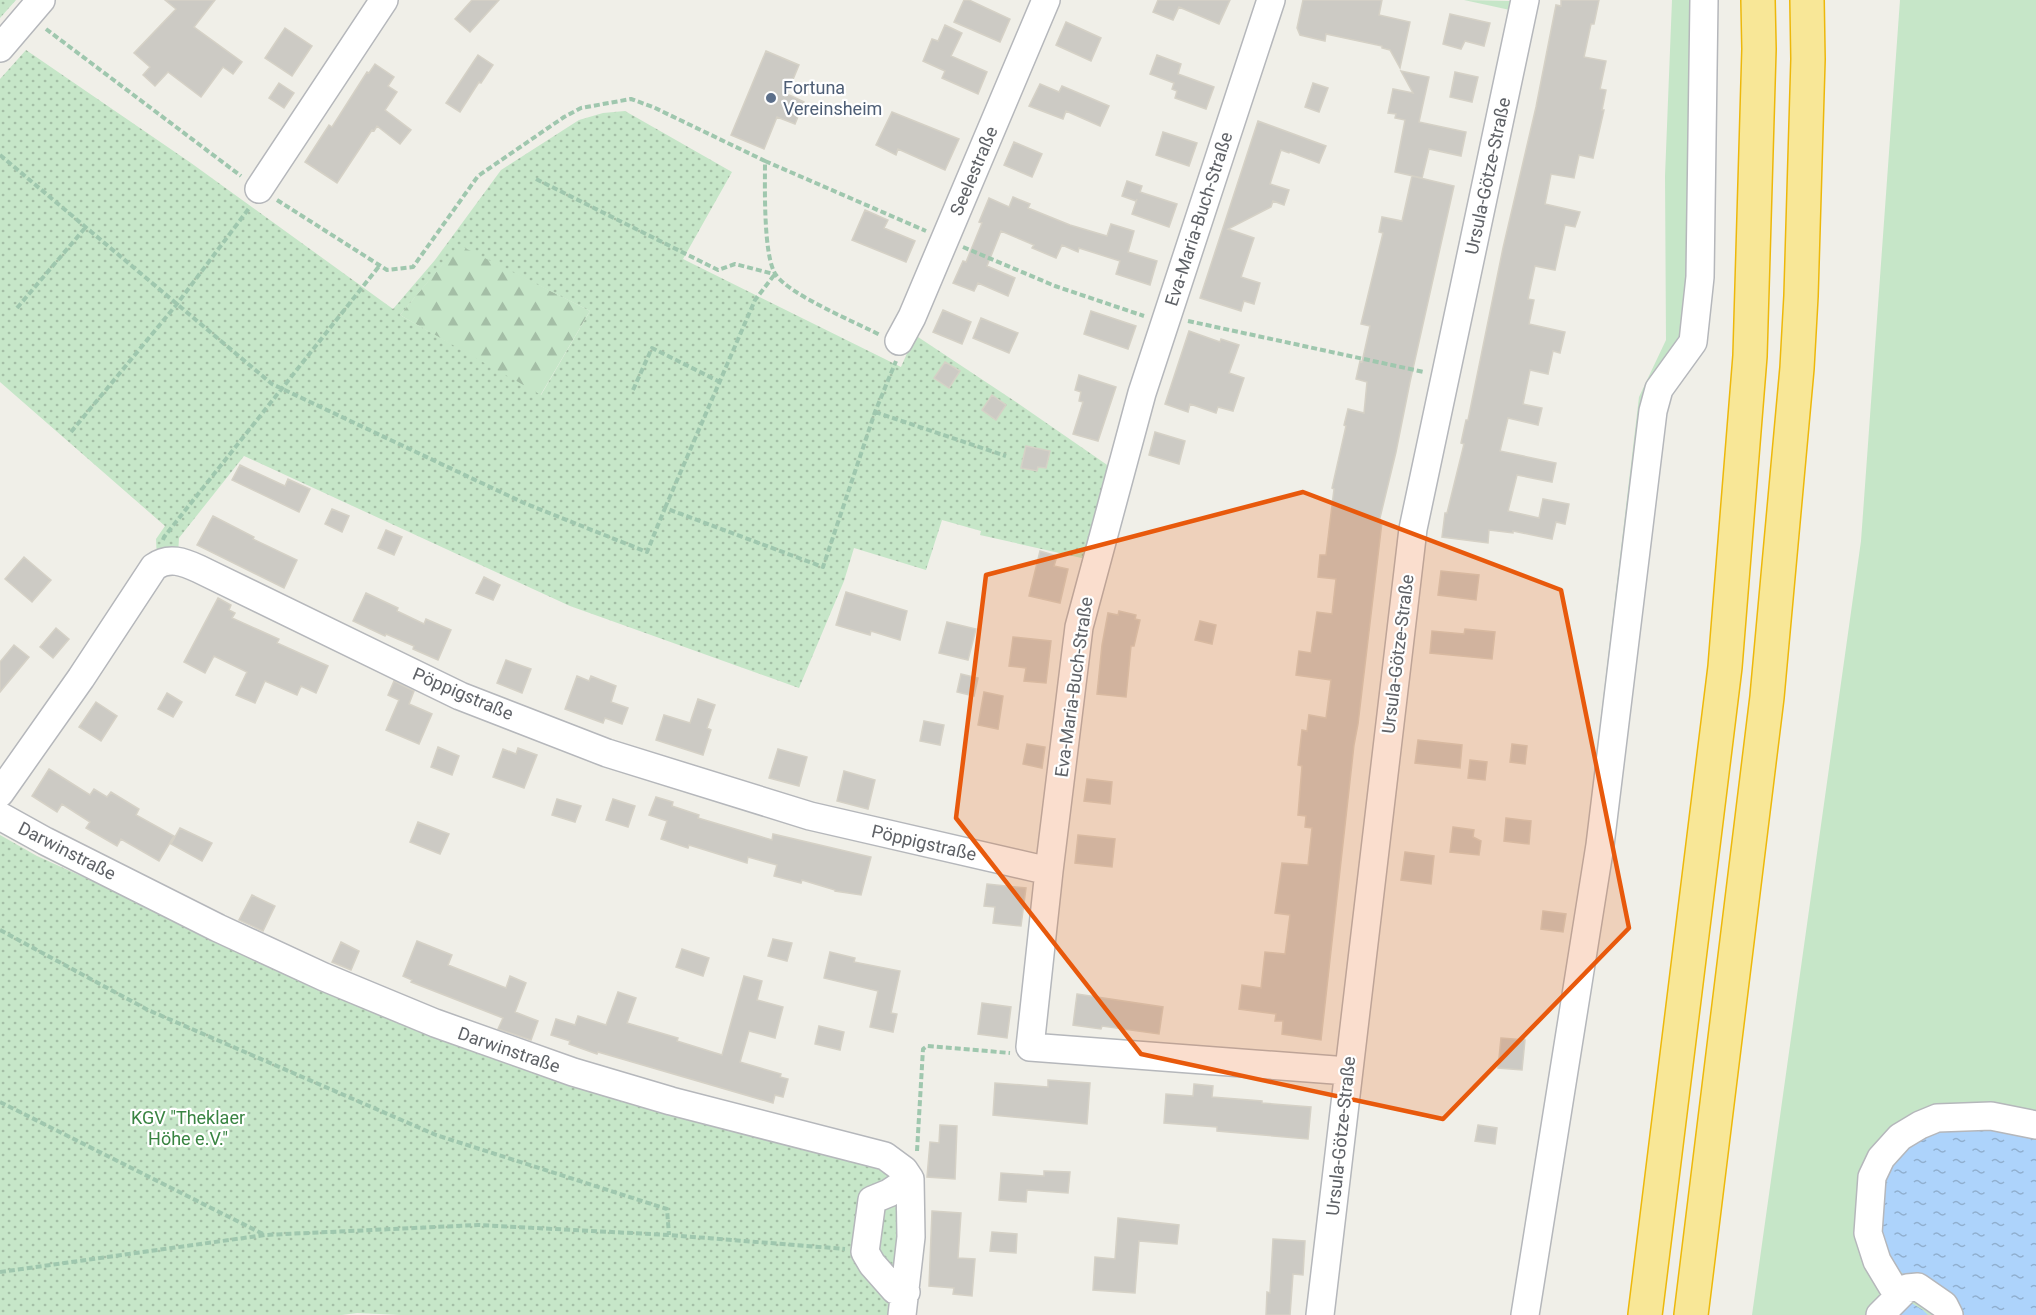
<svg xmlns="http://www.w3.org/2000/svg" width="2036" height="1315" font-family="Roboto,sans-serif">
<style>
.grass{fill:#c6e6c8}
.forest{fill:url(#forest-firs)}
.park{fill:url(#park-dots);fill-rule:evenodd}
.water{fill:url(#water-ripples)}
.building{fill:#cccac4;stroke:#d5d1c6;stroke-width:1.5}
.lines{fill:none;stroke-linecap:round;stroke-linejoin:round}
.minor-casing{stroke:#b5b7bb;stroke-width:30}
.highway-casing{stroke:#edb80b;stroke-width:36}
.path{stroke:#9fc7ae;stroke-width:4;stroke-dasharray:6 3;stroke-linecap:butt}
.minor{stroke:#fff;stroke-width:27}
.highway{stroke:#f8e797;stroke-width:33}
.marked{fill:#e8590c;fill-opacity:0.2;stroke:#e8590c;stroke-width:4.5;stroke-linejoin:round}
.service-dot{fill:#5c6f8a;stroke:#fff;stroke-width:2}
.labels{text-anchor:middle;stroke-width:4.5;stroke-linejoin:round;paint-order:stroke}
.service-label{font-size:18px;fill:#4e5e75;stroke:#fff;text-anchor:start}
.street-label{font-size:18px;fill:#5f6267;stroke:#fff}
.park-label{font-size:18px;fill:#398442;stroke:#fff}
</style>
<defs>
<pattern id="forest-firs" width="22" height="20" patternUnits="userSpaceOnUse" patternTransform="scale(1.5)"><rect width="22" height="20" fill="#c6e6c8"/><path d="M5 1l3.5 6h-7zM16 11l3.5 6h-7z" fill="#a4bea6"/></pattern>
<pattern id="park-dots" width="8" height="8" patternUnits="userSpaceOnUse" patternTransform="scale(1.5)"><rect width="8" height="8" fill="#c6e6c8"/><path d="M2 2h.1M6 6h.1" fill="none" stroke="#a4bea6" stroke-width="1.8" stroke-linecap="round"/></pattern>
<pattern id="water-ripples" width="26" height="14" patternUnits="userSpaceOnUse" patternTransform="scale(1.5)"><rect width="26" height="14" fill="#add3fb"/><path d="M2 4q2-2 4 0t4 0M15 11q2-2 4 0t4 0" fill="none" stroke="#90afcf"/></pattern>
</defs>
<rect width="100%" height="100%" fill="#f0efe8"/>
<path class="grass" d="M1464,0L1510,1V10Z
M1672,0H1699L1690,317L1667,365L1521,1315H1511L1586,843L1639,397L1666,340L1665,176Z
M1900,0H2036V1315H1752L1861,541Z"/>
<path class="forest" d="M459,244L590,311L540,396L400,315Z"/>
<path class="park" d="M0,0H16L0,18Z
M26,50L191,163L393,309L435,260L501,170L579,120L603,113L625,111L732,172L683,259L901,367L915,335L1016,402L1113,469L1086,559L980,535L981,531L942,520L926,570L854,548L844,581L799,688L570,606L244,456L179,538L178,555L157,559L156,539L165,526L0,382V79ZM459,245L590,311L541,395L400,315Z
M0,835L37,856L460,1047L546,1077L863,1160L899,1178L897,1315H400L357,1313L342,1315H0Z"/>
<path class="water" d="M1953,1126L2017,1131L2036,1139V1315H1956L1929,1286L1903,1274L1884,1254L1877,1200L1883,1174L1921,1133Z
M1908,1301L1923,1310L1928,1315H1897Z"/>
<path class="building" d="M165,0H215L194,27L242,62L233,74L223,67L201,97L168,72L155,86L143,75L150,67L134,53L176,9Z
M472,0H499L470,32L455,19Z
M964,0H969L1010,19L1000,42L954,22Z
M1158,0H1230L1219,24L1179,7L1173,20L1153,12Z
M1303,0H1382L1379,15L1410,22L1400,68L1390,50L1382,48V46L1326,34L1325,41L1300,35L1297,28Z
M1561,0H1599L1594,24H1591L1584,57L1606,61L1600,89L1606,90L1602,110H1604L1593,158L1579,155L1574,178L1551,174L1545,204L1580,212L1575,227L1565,225L1555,270L1535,266L1528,299L1534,300L1529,324L1565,332L1560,353L1553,351L1548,374L1530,370L1523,404L1542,408L1538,425L1508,418L1500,451L1556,463L1552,482L1517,475L1508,511L1539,518L1543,499L1569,504L1565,524L1556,522L1552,539L1513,531V533L1489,530L1488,543L1442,537L1445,513H1447L1464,444L1461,443L1466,420H1468L1503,248L1536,107L1556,5L1561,6Z
M1450,14L1490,23L1484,46L1465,41L1461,49L1443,44Z
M1066,22L1101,38L1091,61L1056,45Z
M945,25L962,33L951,56L987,72L978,94L942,78L945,71L923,61L932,39L938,41Z
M285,28L312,46L292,76L265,58Z
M766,51L799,65L787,94L804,102L795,124L777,117L764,149L731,135Z
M478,55L493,65L481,83L479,82L460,112L446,103Z
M1157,55L1181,64L1178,74L1214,87L1206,109L1175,98L1177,91L1172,89L1174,83L1150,74Z
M375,64L394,77L388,86L397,92L385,110L411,130L400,144L377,126L374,131L372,130L337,183L305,162L329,125L332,127L367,72L369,73Z
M1401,71L1429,77L1419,122L1466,132L1461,156L1429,149L1422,178L1395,172L1405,120L1395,118L1396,114L1388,113L1393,89L1413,93Z
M1455,72L1478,77L1472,102L1450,97Z
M279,83L294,93L284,108L269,98Z
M1313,83L1328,88L1319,112L1305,107Z
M1040,84L1059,92L1062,86L1109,106L1100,126L1066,111L1063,119L1029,106Z
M892,112L959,139L945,170L898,149L896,155L876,145Z
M1258,121L1326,146L1319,163L1290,152L1289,153L1281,150L1270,184L1289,190L1284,205L1273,201L1271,207L1228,229L1254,238L1241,277L1260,283L1254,304L1244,301L1241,311L1200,298Z
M1163,132L1197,143L1189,166L1156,155Z
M1014,142L1042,154L1032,177L1004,165Z
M1412,176L1454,186L1410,382L1396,452L1379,522H1382L1358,724L1354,745L1321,1040L1282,1034L1283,1021H1275L1276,1014L1239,1009L1242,985L1261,988L1265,952L1285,954L1290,915L1275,913L1282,863L1308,865L1312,828L1305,827L1306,816L1298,815L1302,766L1298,765L1302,730L1307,731L1309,715L1326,718L1331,680L1296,675L1299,651L1311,653L1317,612L1332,614L1336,579L1318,577L1320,555H1326L1334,489L1332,488L1346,426L1344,425L1348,409L1364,413L1367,382L1356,379L1360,361L1362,362L1370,326L1361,324L1383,233L1379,232L1382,217L1402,221Z
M1127,181L1142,186L1140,192L1177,204L1169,227L1132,214L1137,199L1136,201L1122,196Z
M1013,197L1030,204L1028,208L1070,225L1107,236L1111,224L1134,231L1128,252L1157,261L1150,285L1116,274L1120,261L1079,248L1078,252L1062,245L1056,258L1032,248L1034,245L1001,231L987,266L1015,278L1008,296L978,283L974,291L953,283L963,261L966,262L982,223L979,222L989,198L1009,207Z
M865,210L888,220L884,228L915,241L906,262L852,240Z
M943,310L971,322L962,344L933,332Z
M1091,311L1136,326L1128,349L1084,334Z
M981,318L1018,333L1009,353L973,338Z
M1189,331L1220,342L1221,339L1239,345L1229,373L1244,378L1233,411L1218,407L1216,413L1190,404L1188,412L1165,404Z
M945,362L960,371L949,388L934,378Z
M1079,375L1116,387L1098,441L1073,434L1083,402L1079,401L1081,392L1075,390Z
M992,395L1006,405L996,420L982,410Z
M1155,432L1185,441L1179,464L1149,455Z
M1026,446L1050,451L1046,468L1038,467L1037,471L1021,468Z
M240,465L285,486L288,479L310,489L299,512L232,480Z
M332,509L349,516L342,532L325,524Z
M213,516L254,537L253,539L297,560L284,588L197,545Z
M386,530L402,537L394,555L378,548Z
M1040,551L1057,556L1054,566L1068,569L1060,603L1029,596Z
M24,557L51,580L32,602L5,579Z
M1441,571L1479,575L1476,600L1438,595Z
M484,577L500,585L493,600L476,593Z
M846,592L907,611L900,640L871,631L870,635L836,625Z
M366,593L398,608L397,611L424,624L426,619L451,630L438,660L413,649L414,646L386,634L385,636L353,621Z
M218,598L231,605L229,610L235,613L232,618L279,639L277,643L328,666L316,693L301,686L297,695L265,681L255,703L236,695L247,672L214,656L205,673L184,662Z
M1119,611L1136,615L1135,619L1140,620L1134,646H1131L1126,697L1097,694L1102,645L1108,613L1118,615Z
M1200,621L1216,625L1212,644L1195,640Z
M947,622L976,629L968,660L939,653Z
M56,628L69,639L53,658L40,647Z
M1465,629L1495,632L1492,659L1430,653L1432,631L1464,634Z
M1013,637L1051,641L1046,683L1024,681L1026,668L1009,666Z
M14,645L29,657L0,692V662Z
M506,660L531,669L522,693L497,683Z
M961,674L978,678L974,696L957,692Z
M577,676L589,681L591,676L616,686L611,702L628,708L622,724L605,718L603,723L565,709Z
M394,681L414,691L409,704L432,714L419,744L386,730L399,700L388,695Z
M984,692L1003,696L998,729L978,725Z
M167,693L182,702L173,717L158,709Z
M698,699L715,705L707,728L711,730L703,755L656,740L664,715L690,723Z
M96,702L117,716L101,741L79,727Z
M924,721L944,725L940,745L920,741Z
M1418,740L1462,745L1460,768L1415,763Z
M1027,744L1045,747L1042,768L1023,764Z
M1512,744L1527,746L1525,764L1510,762Z
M438,747L459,756L452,775L431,767Z
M518,748L537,755L524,788L493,777L503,749L516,754Z
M778,749L807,757L799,786L769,778Z
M1470,760L1487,762L1485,780L1468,778Z
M49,769L90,795L94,789L107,797L111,792L139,809L136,815L174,836L159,861L121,839L117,846L86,828L90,822L62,804L57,812L32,796Z
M844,771L875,780L868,809L837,801Z
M1087,779L1112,782L1110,804L1084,801Z
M656,797L673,802L672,806L699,815L698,818L772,840L773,834L871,857L861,895L835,891V890L802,880L801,883L774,876L777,865L748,857L747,863L689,845L688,848L661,839L667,821L649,815Z
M557,799L581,806L575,822L552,815Z
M613,799L635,806L628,827L606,820Z
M1506,818L1531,821L1529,844L1504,841Z
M418,822L449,834L440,854L410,842Z
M1453,827L1474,830L1473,837L1481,841L1479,855L1450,852Z
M180,828L212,843L202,861L171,844Z
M1078,835L1115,839L1112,867L1075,863Z
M1405,852L1434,856L1431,884L1401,880Z
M987,884L1026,888L1021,926L993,923L995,907L984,906Z
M252,895L275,906L263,931L239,920Z
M1543,911L1566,914L1563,932L1541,929Z
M773,939L792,943L787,961L768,956Z
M417,941L452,955L448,965L506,988L510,976L526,983L515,1012L538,1021L531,1040L498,1029L503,1018L411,982L412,980L403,976Z
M341,942L359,951L351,970L332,962Z
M682,949L709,958L703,976L676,967Z
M830,952L855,958L854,962L900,971L891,1013L897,1014L893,1032L870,1027L878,991L824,978Z
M744,976L762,981L757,1000L783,1007L775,1038L749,1031L740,1062L781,1074L780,1077L788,1079L783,1097L775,1095L773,1103L598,1052L597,1054L569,1044L570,1041L551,1035L556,1019L575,1025L578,1016L606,1025L618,992L636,998L627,1023L678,1038L677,1041L722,1055Z
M1077,994L1163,1007L1159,1034L1102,1026L1101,1029L1073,1025Z
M982,1003L1011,1007L1007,1038L978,1034Z
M819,1026L844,1032L840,1050L815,1044Z
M1501,1038L1525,1040L1522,1070L1498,1068Z
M1048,1080L1090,1083L1087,1124L993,1115L995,1083L1048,1087Z
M1194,1084L1213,1086L1212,1097L1262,1101V1103L1311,1107L1308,1139L1217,1131V1127L1164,1123L1166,1094L1193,1096Z
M940,1125L957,1126L955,1179L927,1177L930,1142L939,1143Z
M1478,1125L1497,1128L1495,1144L1475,1141Z
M1044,1171L1070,1172L1068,1193L1027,1190L1026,1202L999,1200L1001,1173L1044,1176Z
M932,1211L961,1213L958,1258L975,1259L972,1296L953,1294L954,1288L929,1286Z
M1118,1218L1179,1225L1177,1244L1139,1241L1135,1293L1093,1290L1095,1257L1115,1259Z
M992,1232L1017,1234L1016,1253L990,1251Z
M1273,1239L1305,1241L1303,1275L1293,1274L1290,1315H1266L1267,1292L1270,1293Z"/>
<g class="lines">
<g class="minor-casing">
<path id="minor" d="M1271,0L1142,393L1079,627L1049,871L1030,1047L1348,1071
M0,48L41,0
M259,189L384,0
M899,341L912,317L1046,0
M0,793L81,678L154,567C169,556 184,562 199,569L460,696L607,753L810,816L1049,871
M0,816L45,841L218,928L324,977L435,1023L573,1072L671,1101L885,1156L904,1170L910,1179L911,1237L902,1315
M906,1292L895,1290L872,1264L865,1252L872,1200L889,1193L910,1179
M1898,1296L1877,1261L1868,1233L1872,1177L1881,1158L1900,1137L1920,1125L1937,1118L1991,1116L2036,1125
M1320,1315L1413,529L1525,0
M1525,1315L1600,845L1653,411L1659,389L1693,342L1700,277L1704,0
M1880,1315L1907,1288L1918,1287L1944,1305L1949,1315"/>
</g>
<g class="highway-casing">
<path id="highway" d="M1645,1315L1725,667L1750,356L1759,49L1758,0
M1691,1315L1767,697L1797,368L1801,296L1808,59L1807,0"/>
</g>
<path class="path" d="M46,29L241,176
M0,155L272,384L524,503L647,552L665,508L823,567L875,412L896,361
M765,161L926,231
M536,179L718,270L735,264L774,274
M277,200L387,270L413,267L478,176L564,117L581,108L631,99L653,107L765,161C765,185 763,257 776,275C790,295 855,322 880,335
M963,247L1055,286L1144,316
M17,308L85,228
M1188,321L1424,372
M633,390L652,348L720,382
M875,412L1006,456
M71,432L177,304L250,207
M665,508L755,300L775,274
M163,540L164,537L380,265
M0,930L148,1010L436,1135L667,1209L669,1235
M0,1102L265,1235
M917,1151L923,1049L927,1046L1010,1053
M0,1272L265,1235L478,1225L669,1235L845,1249"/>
<use href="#minor" class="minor"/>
<use href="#highway" class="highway"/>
</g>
<path class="marked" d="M1303,492L1561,590L1629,928L1443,1119L1141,1054L956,818L986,575Z"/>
<circle class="service-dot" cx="771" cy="98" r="6"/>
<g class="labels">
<g class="service-label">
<text x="783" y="94">Fortuna<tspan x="783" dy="21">Vereinsheim</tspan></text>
</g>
<g class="street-label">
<text transform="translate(974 171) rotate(-67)" y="6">Seelestraße</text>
<text transform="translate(1488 176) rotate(-78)" y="6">Ursula-Götze-Straße</text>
<text transform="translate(1199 219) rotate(-72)" y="6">Eva-Maria-Buch-Straße</text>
<text transform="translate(1398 654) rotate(-83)" y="6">Ursula-Götze-Straße</text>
<text transform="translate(1074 687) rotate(-82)" y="6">Eva-Maria-Buch-Straße</text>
<text transform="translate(463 694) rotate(23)" y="6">Pöppigstraße</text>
<text transform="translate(924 843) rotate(13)" y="6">Pöppigstraße</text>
<text transform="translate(67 851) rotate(27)" y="6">Darwinstraße</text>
<text transform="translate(509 1050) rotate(19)" y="6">Darwinstraße</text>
<text transform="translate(1341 1136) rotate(-84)" y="6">Ursula-Götze-Straße</text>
</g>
<g class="park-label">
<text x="188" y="1124">KGV "Theklaer<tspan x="188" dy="21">Höhe e.V."</tspan></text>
</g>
</g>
</svg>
